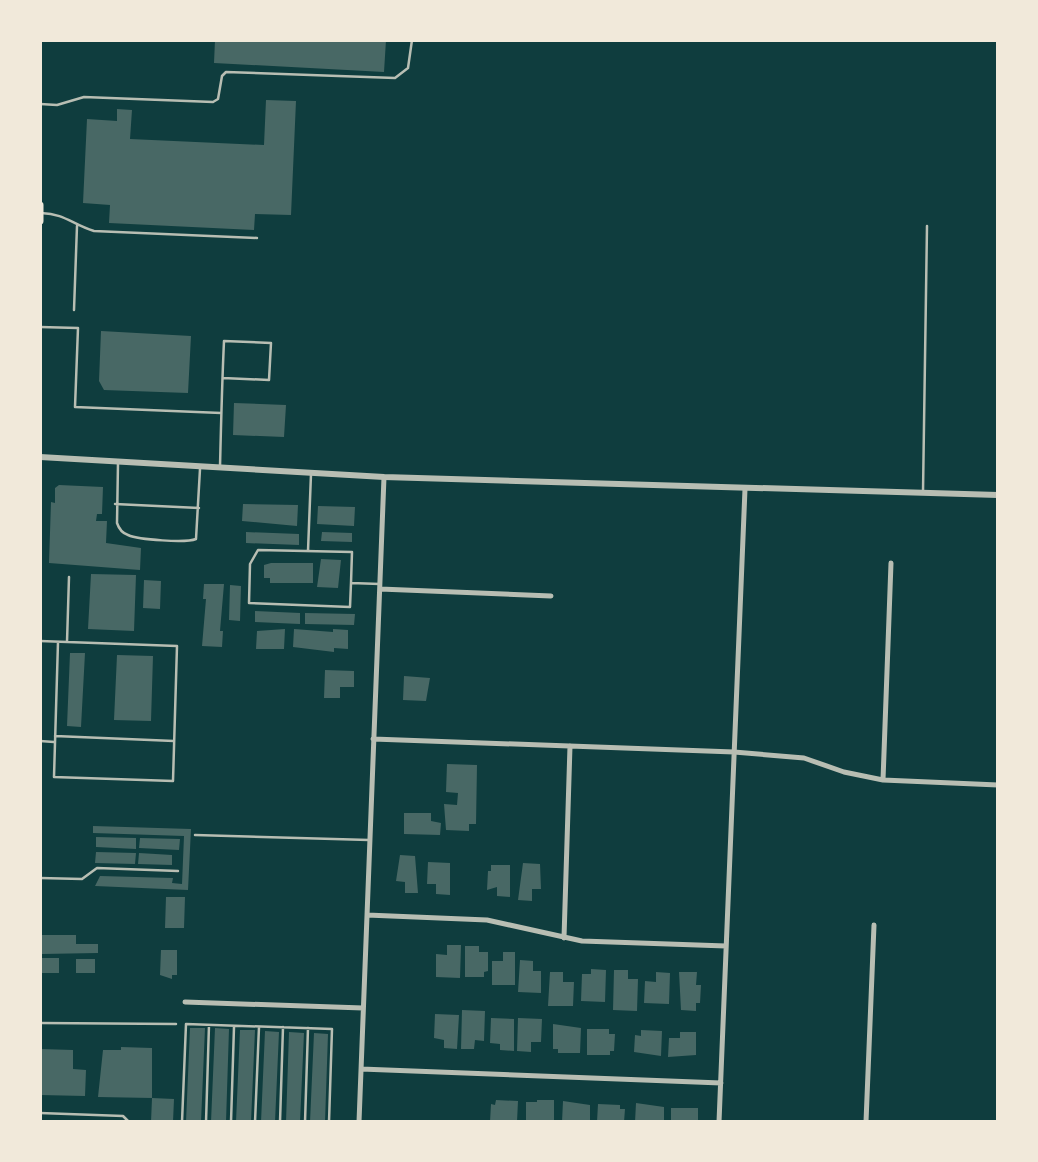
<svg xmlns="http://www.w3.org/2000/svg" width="1038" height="1162" font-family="'Noto Serif',serif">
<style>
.building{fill:#486865}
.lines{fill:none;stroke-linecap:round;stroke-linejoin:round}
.service{stroke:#b8beb3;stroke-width:2.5}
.minor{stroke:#b8beb3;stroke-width:5}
.tertiary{stroke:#b8beb3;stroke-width:6}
.secondary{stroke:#f1e9da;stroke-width:7}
</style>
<rect width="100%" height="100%" fill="#0f3d3e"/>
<path class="building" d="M215,40H386L384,72L214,63Z
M266,100L296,101L291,215L255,214L254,230L109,223L110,205L83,203L87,119L117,121V109L132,110L130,139L264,145Z
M101,331L191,336L188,393L104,390L99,381Z
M234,403L286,405L284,437L233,435Z
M59,485L103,487L102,514H97L96,521H107L106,543L141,548L140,570L49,563L51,502L55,503V488Z
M243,504L298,505L297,526L242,521Z
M318,506L355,507L354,526L317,524Z
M246,532L299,534V545L246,543Z
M322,532L352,533V542L321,541Z
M321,559L341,560L338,588L317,587Z
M271,563H313V583H270V578H264V565Z
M91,574L136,575L134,631L88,629Z
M144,580L161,581L160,609L143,608Z
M204,584H224L220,631H223L222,647L202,646L206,599H203Z
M230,585L241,586L240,621L229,620Z
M255,611L300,613V624L255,622Z
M305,613L355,614L354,625L305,624Z
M285,629L284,649H256L257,631Z
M294,629L333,632V629L348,630V649L334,648V652L293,647Z
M70,653H85L81,727L67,726Z
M117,655L153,656L151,721L114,720Z
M325,670L354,671V687H340V698H324Z
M404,676L430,678L426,701L403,700Z
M447,764L477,765L476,824H469V831L446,830L444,804L457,805L458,793L446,792Z
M404,813H431V821L441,823L440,835L404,834Z
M93,826L191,829L188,890L95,886L100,876L173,878L172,883L182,884L184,836L93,833Z
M96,837L136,838V849L96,847Z
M140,838L180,839L179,850L139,848Z
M96,852L136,853L135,864L95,863Z
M139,853L172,855V865L138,864Z
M400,855L415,856L418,893H405V882L396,881Z
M428,862L450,863V895L436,894V884H427Z
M523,863L540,864L541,889H532V901L518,900Z
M491,865H510V897L497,896V887L487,890L488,871H491Z
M166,897H185L184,928H165Z
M42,935H76V944H98V953L42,954Z
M447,945H461L460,978L436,977V954L447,955Z
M465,946H479V952H488V971L484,972V977H465Z
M161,950H177V975H172V979L160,975Z
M503,952H515V985H492V961H503Z
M40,958H59V973H40Z
M76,959H95V973H76Z
M520,960L533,961V971H541V993L518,992Z
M591,969L606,970L605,1002L581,1001L582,974H591Z
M614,970H628V979H638L637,1011L613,1010Z
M550,972H563V982H574L573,1006H548Z
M656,972L670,973L669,1004L644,1003L645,981L656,982Z
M679,972H697L696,985H701L700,1003H696V1011L681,1010Z
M462,1010L485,1011L484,1041L475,1040L474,1049H461Z
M435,1014L459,1015L457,1049L444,1048V1040L434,1038Z
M491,1018L514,1019V1051L500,1050V1044L490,1043Z
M518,1018L542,1019L541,1042H531V1052L517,1051Z
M553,1024L581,1028L580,1053H558V1049H553Z
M190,1028H205L201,1122H186Z
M215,1028L229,1029L226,1122H211Z
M587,1029H609V1034H615L614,1051H610V1055H587Z
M240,1030H255L251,1122H236Z
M641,1030L662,1031L661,1056L634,1052L635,1035L641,1036Z
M265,1031L279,1032L275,1122H261Z
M289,1032L304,1033L300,1122H286Z
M680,1032H696V1055L668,1057L669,1038H680Z
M314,1033L328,1034L325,1122H310Z
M121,1047L152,1048V1098L174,1099L173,1122H151L152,1098L98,1097L103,1050H121Z
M40,1049L73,1050V1069L86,1070L85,1096L40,1095Z
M496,1100L518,1101L517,1122H490L491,1104L495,1105Z
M537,1100H554V1122L526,1120V1102H537Z
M563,1101L590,1105V1122H562Z
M636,1103L664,1107V1122H635Z
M598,1104L620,1105V1109H625L624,1122H597Z
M671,1108H698V1122H671Z"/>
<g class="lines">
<path class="service" d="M40,104L57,105L84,97L213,102L218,99L222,76L226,72L395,78L408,68L412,40
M41,213C66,214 71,224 94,231L257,238
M74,310L77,226
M40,327L78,328L75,407L221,413
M118,463L117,523C119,529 122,533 128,535C139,540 186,543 196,539L200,469
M220,467C221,425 222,383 224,341L271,343L269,380L223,378
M923,492L927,226
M115,504L199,508
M308,551L311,474
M351,583L352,552L258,550L250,564L249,603L350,607L351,583L380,584
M40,641L177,646L173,781L54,777L58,642
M67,642L69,577
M55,736L174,741
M40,741L54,742
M195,835L369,840
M40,878L82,879L97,868L178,871
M40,1023L176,1024
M40,1113L123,1116L129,1122
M182,1122L186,1024L332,1029L329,1122
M206,1122L209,1025
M231,1122L234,1027
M255,1122L259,1027
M280,1122L283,1027
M305,1122L308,1028"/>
<path class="minor" d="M380,589L551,596
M373,739L734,752L804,758L844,772L883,780L998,785
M883,780L891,563
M367,915L487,920L582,941L726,946
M564,938L570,746
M185,1002L363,1008
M361,1069L721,1083
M359,1122L384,477
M719,1122L745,489
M866,1122L874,925"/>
<path class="tertiary" d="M40,457L384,477L998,495"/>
<path class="secondary" d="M40,205V221"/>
</g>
<rect width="1038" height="1162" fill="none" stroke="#f1e9da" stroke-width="84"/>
</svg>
